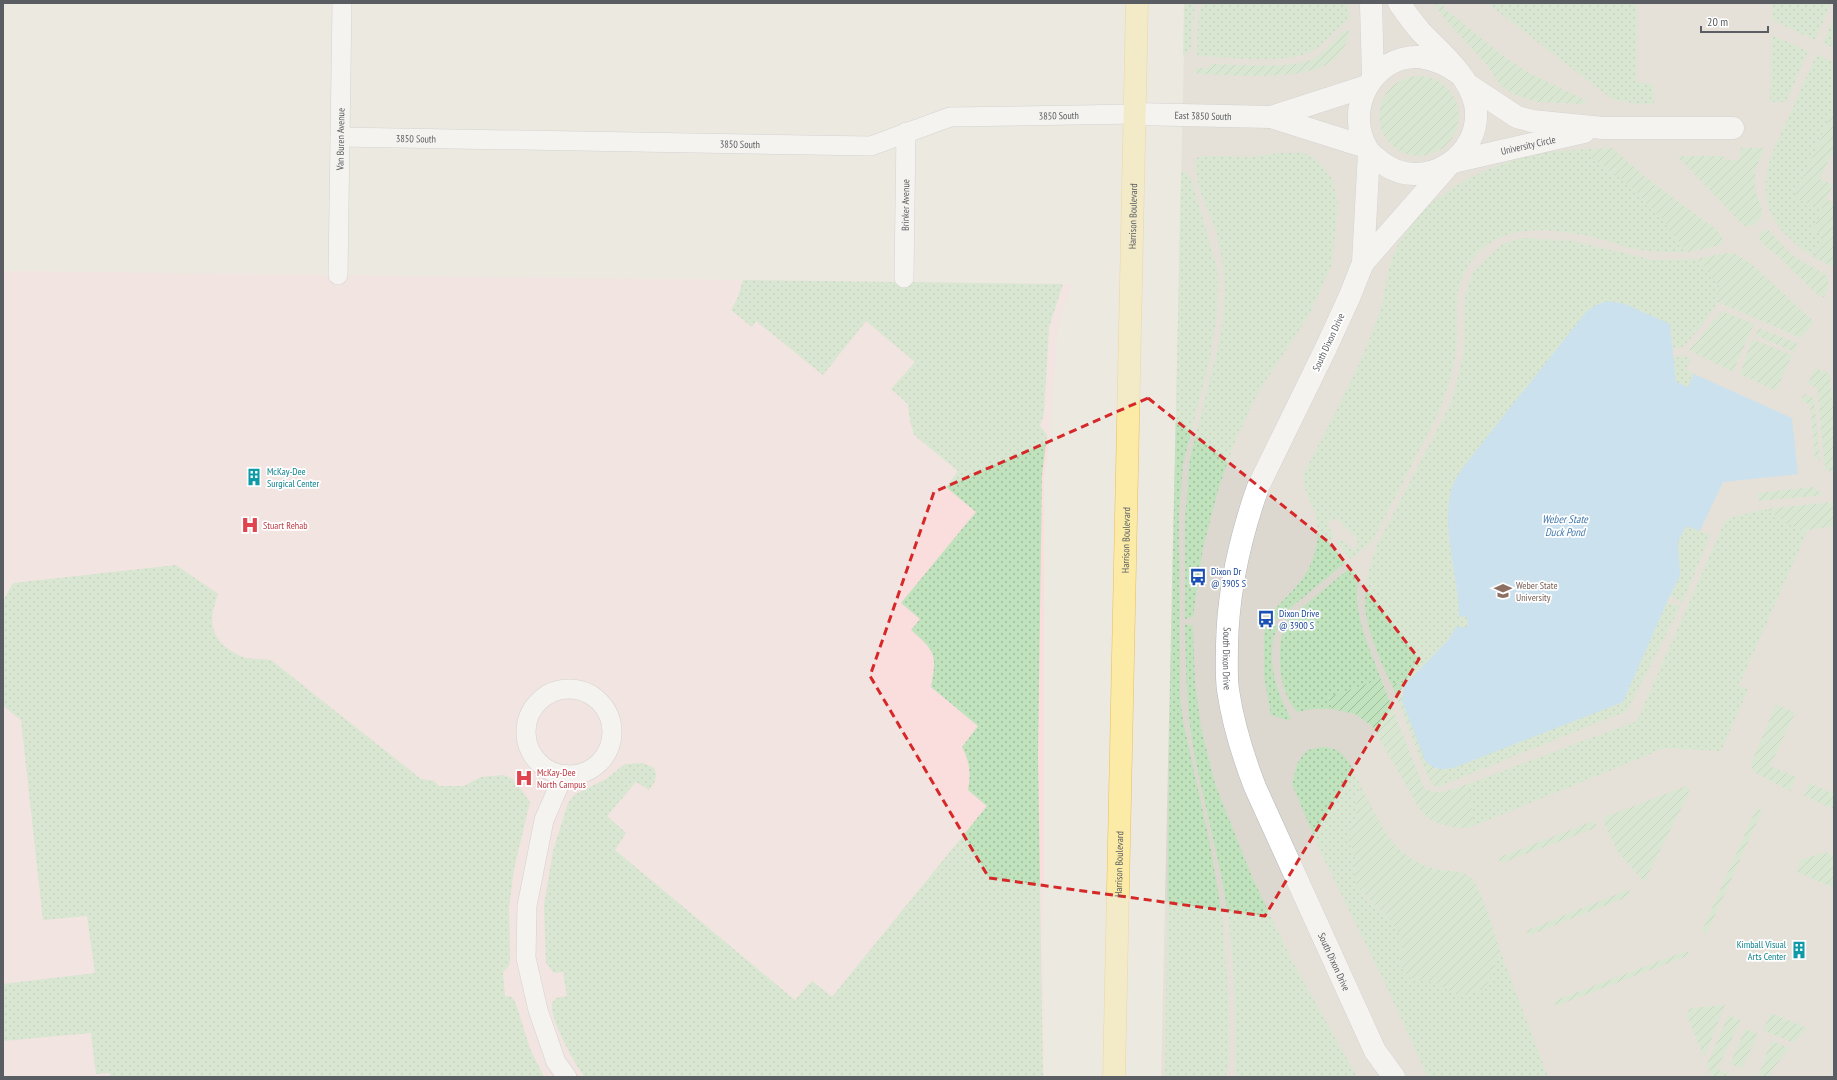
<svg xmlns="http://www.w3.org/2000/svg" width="1837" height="1080" font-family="'PT Sans Narrow',sans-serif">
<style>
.education{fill:#dcd8cf}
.medical{fill:#f9dedd}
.grass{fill:url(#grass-dots)}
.garden{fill:url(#garden-furrows)}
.water{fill:#a2d7fb}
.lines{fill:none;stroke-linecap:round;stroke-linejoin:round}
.minor-casing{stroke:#b4b7bb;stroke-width:20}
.tertiary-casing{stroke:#b4b7bb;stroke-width:23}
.primary-casing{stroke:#eabe5c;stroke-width:23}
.minor{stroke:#fff;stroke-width:19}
.tertiary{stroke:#fff;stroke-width:22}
.primary{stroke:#fbeba7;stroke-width:22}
.marked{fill:none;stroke:#d62828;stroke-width:3;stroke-dasharray:8 5;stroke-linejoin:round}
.labels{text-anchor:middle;stroke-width:3.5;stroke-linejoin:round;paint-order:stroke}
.street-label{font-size:10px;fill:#5a5d61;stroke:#fff}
.culture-label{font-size:10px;fill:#0d838f;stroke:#fff;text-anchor:start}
.health-label{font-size:10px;fill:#be3a42;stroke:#fff;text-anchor:start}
.transit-label{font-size:10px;fill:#164399;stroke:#fff;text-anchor:start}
.education-label{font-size:10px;fill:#785e54;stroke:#fff;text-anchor:start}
.water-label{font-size:11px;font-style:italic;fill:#4278ab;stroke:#fff}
</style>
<defs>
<pattern id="grass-dots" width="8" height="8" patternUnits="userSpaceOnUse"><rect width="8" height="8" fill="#c0e3be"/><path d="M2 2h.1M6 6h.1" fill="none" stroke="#9fbb9e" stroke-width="1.8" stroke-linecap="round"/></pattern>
<pattern id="garden-furrows" width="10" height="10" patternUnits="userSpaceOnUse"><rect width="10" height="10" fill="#c0e3be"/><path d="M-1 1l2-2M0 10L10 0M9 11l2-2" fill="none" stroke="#9fbb9e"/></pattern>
</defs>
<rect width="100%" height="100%" fill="#ece9e1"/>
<path class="education" d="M1185,3H1834V1077H1161Z"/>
<path class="medical" d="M3,271L1073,284L1058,326L1050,435L1044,479V1077H3Z"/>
<path class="grass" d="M1184,3H1195L1191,47L1187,54L1183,55Z
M1203,3H1347L1350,19C1335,28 1324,47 1307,53C1280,64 1227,57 1197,56L1198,16Z
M1487,3H1637L1636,82L1653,84L1654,104H1638L1612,99Z
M1772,3H1831L1815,40L1772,20Z
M1834,17V48L1823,43Z
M1772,35L1808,51L1786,102H1770Z
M1817,54L1834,63V108L1794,197L1823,209L1813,230L1823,235L1813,257C1796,244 1775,229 1769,208C1758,174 1777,142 1791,112C1799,93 1808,73 1817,54Z
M1592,149L1591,157L1633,188L1650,207L1664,220L1669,229L1688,252C1669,253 1650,252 1631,248C1623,247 1616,243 1608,241C1555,227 1486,216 1461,280C1454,299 1458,323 1457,343C1455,368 1446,393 1437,416L1373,540L1351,559L1336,542L1341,540L1356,551L1358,539L1336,518L1328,522V526L1334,536L1328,542L1346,562L1277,619L1268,618C1278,603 1293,593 1303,578C1314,563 1320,540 1317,522C1314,504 1304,495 1303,475C1327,427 1354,380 1373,330C1377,319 1382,307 1384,295C1387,279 1389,264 1396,249C1419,197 1485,165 1538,154C1555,150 1574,150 1592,149Z
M1278,153H1304L1315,158L1332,178L1338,203L1332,264L1309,315L1259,391L1235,441L1218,490L1203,548L1193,617L1185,619V519L1190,458L1217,352L1222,328L1225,291L1222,259L1216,231L1198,185L1195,158L1208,156L1251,157Z
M1183,170L1191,178L1218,271V284L1217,314L1210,358L1183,464L1179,515L1180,696L1183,721L1210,844L1223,922L1228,993L1229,1053L1226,1077H1165L1170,700L1181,175Z
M1522,238L1572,241L1653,260L1697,259L1719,286L1718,302L1702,325L1683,347L1673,348L1670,324L1625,304L1454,482C1452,491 1449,500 1448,509C1446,545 1459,581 1459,617L1467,616L1468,627H1456L1449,639L1404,686L1402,682L1392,685C1382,666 1364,623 1365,602C1365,583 1370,566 1376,547L1452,401L1464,352L1465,296L1473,272L1502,244Z
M743,280L1063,284L1049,327L1044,413L1040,426L1047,435L1042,475L1038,756L1043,1077H585C575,1065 549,1018 552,1003C553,1001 555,1000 556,998L567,996L563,972L554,973L546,963L544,905L553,851L568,803L574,795L606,779L625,764L643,763L654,768C658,778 655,782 649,790L636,782L607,816L626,833L615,850L795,1000L812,981L832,997L987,806L968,790C971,773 970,762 962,747L978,726L931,687C937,654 936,652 911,630L920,619L901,603L976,512L946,487L958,471L914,435L910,421L908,404L891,389L915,362L866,321L823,375L756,321L752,327L731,310L738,297Z
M1683,356L1691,359L1686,369L1694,374L1688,387L1676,382L1673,357Z
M1765,509L1806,534L1739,685L1748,690L1721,751L1665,748L1474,826L1468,784L1637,721L1726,519Z
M1686,526L1710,535L1683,602L1669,596L1680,576L1678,542Z
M176,565L218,594C211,614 207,633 227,648C232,652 239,656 246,658C254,659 263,659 271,660L421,779L434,781L439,786H464L481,777L504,775L513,779L530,802L514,869L509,907L510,960L509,966L503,972L505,996L512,997L516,1004L530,1049L544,1077H110L109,1073L96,1074L91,1033L3,1041V984L95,973L87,916L43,920L21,720L3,706V601L13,583Z
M1351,567L1359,577C1351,612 1369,646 1381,679L1328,697L1332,709H1311L1298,712C1280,694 1278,664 1281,639C1282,632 1287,630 1285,622Z
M1667,602L1680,607L1627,711L1445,784L1446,769L1623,702Z
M1185,624L1193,626L1195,683L1201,728L1215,784L1252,877L1294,964L1357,1077H1236C1236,1021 1235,963 1227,908C1219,857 1205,807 1195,757C1186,713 1186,668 1185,624Z
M1279,625C1278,629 1275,633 1274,636C1267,664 1278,695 1291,719L1287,720L1271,715L1264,676V634L1265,628Z
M1322,747C1347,748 1350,766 1361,786L1357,794L1356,819L1351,827L1349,842L1355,856L1354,877L1364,896L1388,917L1400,934L1402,950L1399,963L1407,977L1436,983L1459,996L1484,989C1492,977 1493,962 1501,953L1548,1077H1428L1382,977L1322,855L1292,784L1297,764L1303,755L1308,750Z"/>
<path class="garden" d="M1434,3H1442L1444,8L1506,58L1527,72L1587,101L1583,104L1538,102L1512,94L1500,85L1487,65L1444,18Z
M1344,30L1350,31C1347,44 1341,56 1329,63C1303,81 1231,75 1199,74L1195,72L1196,68H1210V64C1235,64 1295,70 1315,58C1326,51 1335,39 1344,30Z
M1379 116a40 40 0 1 1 80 0a40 40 0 1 1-80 0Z
M1834,108V149L1820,179L1833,185L1826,199L1834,203V267L1813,257L1823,235L1813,230L1823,209L1794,198Z
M1612,148L1649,180L1717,230L1723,239L1721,245L1688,252L1669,229L1664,220L1650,207L1633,188L1591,157L1592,149Z
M1741,148H1761L1764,151C1756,162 1753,179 1756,192C1758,199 1764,210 1761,217C1760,220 1755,223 1753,226H1744L1677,156H1720L1725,157V160H1739Z
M1767,229L1792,255L1827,276L1829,284L1824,297L1819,296L1778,256L1767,248L1758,237L1762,232Z
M1725,253L1736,254L1755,267L1814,322L1801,338L1718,302L1719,286L1697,259Z
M1722,311L1754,324L1733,372L1689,350Z
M1759,328L1798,344L1794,352L1756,335Z
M1752,339L1792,355L1776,391L1740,374Z
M1815,368L1830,374L1834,419V473L1825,469L1817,388L1808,384Z
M1805,394L1814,398L1820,461L1815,459L1810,405L1801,400Z
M1813,487L1823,495L1759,501L1758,493Z
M1834,502V526L1807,530L1806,534L1765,509Z
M1381,679L1423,786C1435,799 1454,788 1468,784L1474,826C1462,831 1438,825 1428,818C1425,816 1422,811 1419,808L1372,726L1355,714L1332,709L1328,697Z
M1402,682V701L1438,769H1446L1445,784L1440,787L1432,785L1422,763L1392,685Z
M1776,704L1795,713L1770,766L1796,777L1790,791L1752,771L1751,764Z
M1809,783L1834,794V809L1804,796Z
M1361,786C1380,822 1391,857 1435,869C1446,872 1460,869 1470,877C1480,884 1496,938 1501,953C1494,961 1493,977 1484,989L1459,996L1436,983L1407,977L1399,963L1402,950L1400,934L1388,917L1358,888L1354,877L1355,856L1347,836L1356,819V802Z
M1686,786L1689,789L1688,795L1644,882L1617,851L1603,821L1605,817Z
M1756,809H1760L1762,811L1707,933L1702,931Z
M1593,821L1597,825L1595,828L1502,863L1499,861L1500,857Z
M1826,852L1834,857V888L1797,872L1800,860Z
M1627,890L1631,891L1627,897L1530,935L1527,933L1528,930Z
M1686,951L1689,952L1687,956L1556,1006L1554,1001Z
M1725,1005L1704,1057L1687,1016L1689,1010L1692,1008Z
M1771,1013L1807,1028L1794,1043L1763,1030Z
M1728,1016L1741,1020L1717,1069L1734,1077H1712L1707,1064Z
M1745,1029L1758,1034L1742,1068L1730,1064Z
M1771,1041L1790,1048L1774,1067L1770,1077H1758Z"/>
<path class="water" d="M1608,301L1625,304L1670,324L1676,382L1688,387L1694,374L1792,418L1798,474L1723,482L1700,531L1686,526L1678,542L1680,576L1667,602L1623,702L1456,767C1444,770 1433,771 1425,760L1402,701L1404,686L1449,639L1456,627H1468L1467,616L1459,617C1459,575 1438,522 1454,482C1457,476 1461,471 1464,466L1587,311L1596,305Z"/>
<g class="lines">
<g class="minor-casing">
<g id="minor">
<path id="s1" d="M340,137L871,146L950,117L1135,114"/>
<path id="s2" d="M338,275L342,3"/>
<path id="s3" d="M904,278L906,132"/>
<circle cx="569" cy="732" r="43"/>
<path d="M564,774L544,820L527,906L526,958L538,1010L556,1062L567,1077"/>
</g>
</g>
<g class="tertiary-casing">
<g id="tertiary">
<path d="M1371,3L1373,77"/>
<path d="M1399,3C1406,13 1413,23 1421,32C1441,53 1468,74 1475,104C1485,155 1423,195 1381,162C1377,158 1371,155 1368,150C1343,111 1372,54 1420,57C1436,59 1448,66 1461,75"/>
<path d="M1467,84L1517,117L1532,121L1603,128H1733"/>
<path id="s4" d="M1135,114L1271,117L1366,147"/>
<path d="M1271,117L1367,86"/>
<path id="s5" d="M1369,152L1363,263L1349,298L1325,350L1258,487C1240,538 1228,590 1227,645C1227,660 1226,675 1228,690C1233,724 1243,756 1255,787L1375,1051L1394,1077"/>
<path id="s6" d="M1453,162L1584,132"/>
<path d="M1363,263L1448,166"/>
</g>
</g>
<g class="primary-casing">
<g id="primary">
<path id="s7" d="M1114,1077L1137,3"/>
</g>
</g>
<use href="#minor" class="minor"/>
<use href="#tertiary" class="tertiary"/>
<use href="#primary" class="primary"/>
</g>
<path d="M0 0H1837V1080H0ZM1148,398L1331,544L1419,659L1265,916L989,878L870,676L934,492Z" fill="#ece9e1" fill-opacity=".55" fill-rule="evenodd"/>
<path class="marked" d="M1148,398L1331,544L1419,659L1265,916L989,878L870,676L934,492Z"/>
<defs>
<g id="building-bare" transform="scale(1.38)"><path d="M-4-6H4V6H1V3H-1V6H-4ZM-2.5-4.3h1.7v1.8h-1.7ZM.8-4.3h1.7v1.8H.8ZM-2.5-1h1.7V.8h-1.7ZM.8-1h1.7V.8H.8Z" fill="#0f9aa8" stroke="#fff" stroke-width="2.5" paint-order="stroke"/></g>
<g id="hospital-bare" transform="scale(1.38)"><path d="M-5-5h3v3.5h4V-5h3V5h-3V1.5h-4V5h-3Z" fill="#e0444e" stroke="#fff" stroke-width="2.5" paint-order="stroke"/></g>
<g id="bus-bare" transform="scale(1.38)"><path d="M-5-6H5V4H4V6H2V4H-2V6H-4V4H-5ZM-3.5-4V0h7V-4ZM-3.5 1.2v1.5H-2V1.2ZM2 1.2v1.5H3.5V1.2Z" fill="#1a4fb4" stroke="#fff" stroke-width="2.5" paint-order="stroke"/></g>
<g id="university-bare" transform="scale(1.38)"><path d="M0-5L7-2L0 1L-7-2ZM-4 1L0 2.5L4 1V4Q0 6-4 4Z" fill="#8d6e63" stroke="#fff" stroke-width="2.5" paint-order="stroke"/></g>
</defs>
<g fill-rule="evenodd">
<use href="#building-bare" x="254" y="477"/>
<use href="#hospital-bare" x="250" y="525"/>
<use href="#bus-bare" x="1198" y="577"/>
<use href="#university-bare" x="1503" y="591"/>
<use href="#bus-bare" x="1266" y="619"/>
<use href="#hospital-bare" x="524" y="778"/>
<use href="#building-bare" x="1799" y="950"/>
</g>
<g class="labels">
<g class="street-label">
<text dy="4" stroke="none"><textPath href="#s1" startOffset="724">3850 South</textPath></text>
<text dy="4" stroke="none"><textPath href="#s4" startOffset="68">East 3850 South</textPath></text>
<text dy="4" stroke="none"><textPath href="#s1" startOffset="76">3850 South</textPath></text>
<text dy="4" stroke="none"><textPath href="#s2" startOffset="136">Van Buren Avenue</textPath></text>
<text dy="4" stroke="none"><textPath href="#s1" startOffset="400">3850 South</textPath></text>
<text dy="4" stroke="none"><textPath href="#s6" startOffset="77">University Circle</textPath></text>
<text dy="4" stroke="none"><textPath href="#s3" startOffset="73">Brinker Avenue</textPath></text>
<text dy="4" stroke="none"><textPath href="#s7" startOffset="861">Harrison Boulevard</textPath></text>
<text transform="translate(1328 342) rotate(-65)" y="4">South Dixon Drive</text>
<text dy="4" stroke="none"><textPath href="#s7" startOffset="537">Harrison Boulevard</textPath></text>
<text dy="4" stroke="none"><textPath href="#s5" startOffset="534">South Dixon Drive</textPath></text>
<text dy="4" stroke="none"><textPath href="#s7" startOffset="213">Harrison Boulevard</textPath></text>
<text dy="4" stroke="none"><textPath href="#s5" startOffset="858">South Dixon Drive</textPath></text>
</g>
<g class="culture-label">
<text x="267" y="475">McKay-Dee<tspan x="267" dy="12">Surgical Center</tspan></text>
<text x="1786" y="948" text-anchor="end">Kimball Visual<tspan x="1786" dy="12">Arts Center</tspan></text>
</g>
<g class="health-label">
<text x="263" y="529">Stuart Rehab</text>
<text x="537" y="776">McKay-Dee<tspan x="537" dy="12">North Campus</tspan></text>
</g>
<g class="transit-label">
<text x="1211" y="575">Dixon Dr<tspan x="1211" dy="12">@ 3905 S</tspan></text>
<text x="1279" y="617">Dixon Drive<tspan x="1279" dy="12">@ 3900 S</tspan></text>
</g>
<g class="education-label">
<text x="1516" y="589">Weber State<tspan x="1516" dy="12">University</tspan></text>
</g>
<g class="water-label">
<text x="1565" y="523">Weber State<tspan x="1565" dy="13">Duck Pond</tspan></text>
</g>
</g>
<rect width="1837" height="1080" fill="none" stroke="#5a5d61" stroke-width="8"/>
<path d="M1701 26v6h67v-6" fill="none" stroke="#5a5d61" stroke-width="2"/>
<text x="1707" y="26" font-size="12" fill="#5a5d61" stroke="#ffffff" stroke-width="3" paint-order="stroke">20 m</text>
</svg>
